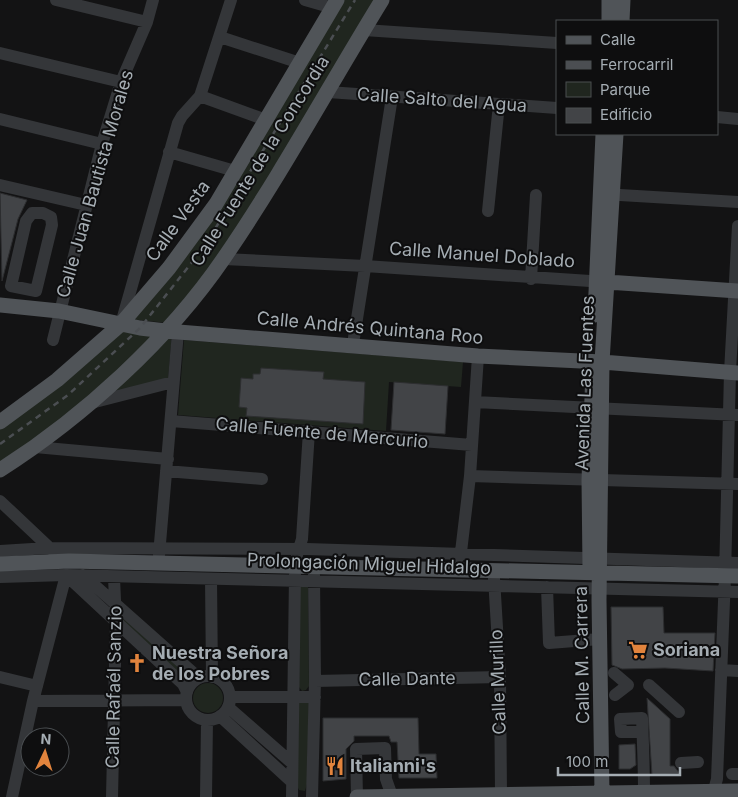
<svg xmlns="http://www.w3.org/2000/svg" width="738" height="797" font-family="Inter,sans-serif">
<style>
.green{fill:#20261f}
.building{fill:#424447;stroke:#2d2e30}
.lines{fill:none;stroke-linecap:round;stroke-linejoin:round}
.minor{stroke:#343639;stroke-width:12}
.major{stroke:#505458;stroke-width:15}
.rail{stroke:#4b4e52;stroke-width:2.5;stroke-dasharray:6 5;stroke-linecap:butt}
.labels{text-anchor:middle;stroke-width:4;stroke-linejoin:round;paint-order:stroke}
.street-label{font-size:18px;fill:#a5adb3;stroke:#0e0e0f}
.poi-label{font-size:18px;font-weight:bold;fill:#a5adb3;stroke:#0e0e0f;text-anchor:start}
</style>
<rect width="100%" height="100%" fill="#131314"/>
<path class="green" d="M343,0H379L218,260L168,323L129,319L168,274Z
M118,330L154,335L115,379L0,469V427Z
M172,334L168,379L105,397Z
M184,340L463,362L461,387L389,382L386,431L178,415Z
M300,584L308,586L309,686L306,690L302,691L299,687Z
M120,612L188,673L186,677H182L119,618Z
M193 698a15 15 0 1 1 30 0a15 15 0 1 1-30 0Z
M299,699L309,703L307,784L305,791L299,790L297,786Z"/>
<path class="building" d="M0,193L27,200L18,219L2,281Z
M261,368L324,372L323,379L365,382L363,424L246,416L247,408L239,407L241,378L253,379V374H260Z
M394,382L448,386L445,434L391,430Z
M611,607H663L664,633H715L713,671L665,668L622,669L612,665Z
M647,698L670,719V766H674L680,774L652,775Z
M323,718H418L419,754H436L437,778H399L397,742H391L389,736H354V741L346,749V779L323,781Z
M635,744L636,765L630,769H619V745Z"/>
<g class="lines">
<path class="minor" d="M56,0L147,22
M305,0L333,8
M364,30L557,43
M220,37L300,63
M0,53L121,82
M328,92L557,108
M200,96L266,120
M717,117L738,119
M0,119L102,144
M169,152L235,171
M0,185L86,205
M603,194L738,202
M488,211L499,104
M32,213H43L51,217L52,225L36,291L11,286L26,221Z
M224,259L365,266L605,282
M531,279L536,195
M121,324L178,123L182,116L200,96L231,0
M53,340L102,144L121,82L147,22L153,0
M353,344L392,97
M475,402L737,415
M91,403L173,382
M171,421L472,445
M35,447L168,459
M166,471L262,479
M470,476L738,484
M0,501L52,550
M0,551L48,548L307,549L738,563
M159,555L178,332
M297,555L302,539L309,431
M457,559L461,552L470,476L478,356
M83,575L199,678
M67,576L183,684L187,692
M0,577L66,575L738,592
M494,578L500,677L501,794
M211,579L212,677
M547,587L549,643L600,639
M721,670L738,671
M614,673L628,685L615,695
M186 698a22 22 0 1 1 44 0a22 22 0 1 1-44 0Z
M0,677L37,686
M315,681L500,677
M649,685L679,712
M230,697H315
M33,701L186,700
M228,707L292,763
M220,716L292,782
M642,732H621L620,719L642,718C643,743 644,767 644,792
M681,763L698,762
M732,774H738
M12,797L33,701L66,575
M112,797L116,621L114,578
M206,797L207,720
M292,797L295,575
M312,797L315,681L314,575
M357,797L356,749L385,748L386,779L392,796
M712,797L717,779L725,576L730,372L738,226"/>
<path class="major" d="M609,21V0
M622,21L623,0
M607,282L738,291
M0,305L59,311L140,328L166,331L478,356L602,362L738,373
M595,315L603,134
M0,422L57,380L121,324L169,268L216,204L337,0
M0,470C83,417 168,340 224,258C281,175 329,86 382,0
M0,564L69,561L738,576
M590,567L589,480L593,370
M602,793L599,600L602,362L616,134
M357,797L738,791"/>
<path class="rail" d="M0,444L68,395L140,328L204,247L355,0"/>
</g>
<defs>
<g id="supermarket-bare" transform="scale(1.5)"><path d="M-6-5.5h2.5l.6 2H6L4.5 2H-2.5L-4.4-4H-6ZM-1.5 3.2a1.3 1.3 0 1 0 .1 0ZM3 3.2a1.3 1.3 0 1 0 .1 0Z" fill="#e2843d" stroke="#0e0e0f" stroke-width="2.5" paint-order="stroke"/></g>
<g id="church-bare" transform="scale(1.5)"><path d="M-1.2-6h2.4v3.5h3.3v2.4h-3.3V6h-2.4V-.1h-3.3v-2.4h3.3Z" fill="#e2843d" stroke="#0e0e0f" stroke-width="2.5" paint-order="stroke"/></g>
<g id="restaurant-bare" transform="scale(1.5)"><path d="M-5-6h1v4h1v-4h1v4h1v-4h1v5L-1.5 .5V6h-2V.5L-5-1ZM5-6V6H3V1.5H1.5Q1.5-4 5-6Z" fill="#e2843d" stroke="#0e0e0f" stroke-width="2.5" paint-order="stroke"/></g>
</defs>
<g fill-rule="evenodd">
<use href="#supermarket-bare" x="638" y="650"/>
<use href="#church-bare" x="137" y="663"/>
<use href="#restaurant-bare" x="335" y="766"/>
</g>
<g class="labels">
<g class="street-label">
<text transform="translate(442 100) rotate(4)" y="6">Calle Salto del Agua</text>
<text transform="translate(260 161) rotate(-58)" y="6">Calle Fuente de la Concordia</text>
<text transform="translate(95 184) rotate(-74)" y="6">Calle Juan Bautista Morales</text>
<text transform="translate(178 221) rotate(-54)" y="6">Calle Vesta</text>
<text transform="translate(482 255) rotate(4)" y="6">Calle Manuel Doblado</text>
<text transform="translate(370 328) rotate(5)" y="6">Calle Andrés Quintana Roo</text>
<text transform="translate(585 383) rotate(-88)" y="6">Avenida Las Fuentes</text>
<text transform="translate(322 433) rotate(5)" y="6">Calle Fuente de Mercurio</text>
<text transform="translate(369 564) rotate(2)" y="6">Prolongación Miguel Hidalgo</text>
<text transform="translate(582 655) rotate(-91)" y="6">Calle M. Carrera</text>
<text transform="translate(407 679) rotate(-1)" y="6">Calle Dante</text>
<text transform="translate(498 682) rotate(-92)" y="6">Calle Murillo</text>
<text transform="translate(114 687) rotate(-89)" y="6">Calle Rafaél Sanzio</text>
</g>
<g class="poi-label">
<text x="653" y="656">Soriana</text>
<text x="152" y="659">Nuestra Señora<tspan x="152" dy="21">de los Pobres</tspan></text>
<text x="350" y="772">Italianni's</text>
</g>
</g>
<rect x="556" y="20" width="162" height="115" fill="#0e0e0f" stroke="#4a4e51"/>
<rect x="566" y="36" width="25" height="8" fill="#505458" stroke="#4a4e51"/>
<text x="600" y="45" font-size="15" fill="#a5adb3">Calle</text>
<rect x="566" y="61" width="25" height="8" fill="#4b4e52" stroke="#4a4e51"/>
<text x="600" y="70" font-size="15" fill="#a5adb3">Ferrocarril</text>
<rect x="566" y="82" width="25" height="15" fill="#20261f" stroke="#4a4e51"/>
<text x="600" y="95" font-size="15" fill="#a5adb3">Parque</text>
<rect x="566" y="108" width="25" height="15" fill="#424447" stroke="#4a4e51"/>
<text x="600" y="120" font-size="15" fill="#a5adb3">Edificio</text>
<g transform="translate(45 752) rotate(4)"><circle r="24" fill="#0e0e0f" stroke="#4a4e51"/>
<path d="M0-4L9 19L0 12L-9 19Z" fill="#e2843d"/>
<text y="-8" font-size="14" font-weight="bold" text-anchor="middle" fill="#a5adb3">N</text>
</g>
<path d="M558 767v8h122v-8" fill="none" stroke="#a5adb3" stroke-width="2.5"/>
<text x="566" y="767" font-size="15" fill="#a5adb3" stroke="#0e0e0f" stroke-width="4" paint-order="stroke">100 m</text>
</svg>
